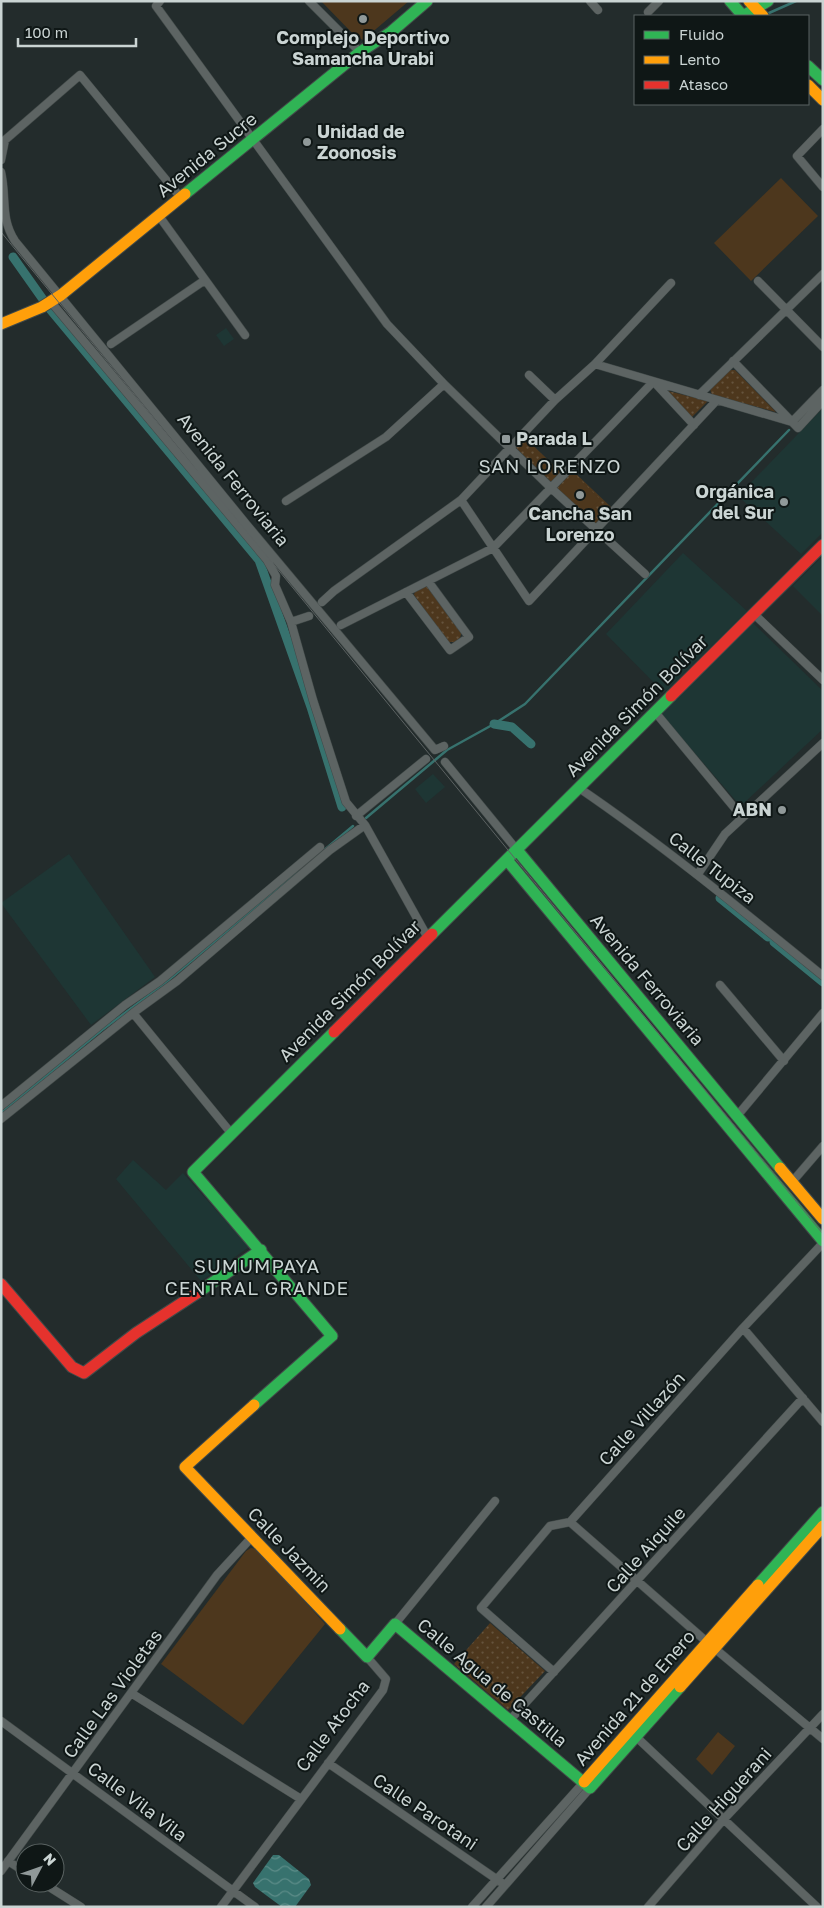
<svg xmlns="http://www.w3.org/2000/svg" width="824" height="1908" font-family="'Golos Text',sans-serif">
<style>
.built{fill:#1e3634}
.park{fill:url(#park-dots)}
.pitch{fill:#4d371d}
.water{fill:url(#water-waves)}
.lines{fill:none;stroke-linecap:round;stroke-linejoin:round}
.stream{stroke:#37726e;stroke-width:2.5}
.canal{stroke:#37726e;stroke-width:9}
.street-casing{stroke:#424a49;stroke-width:9}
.fast-casing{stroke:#424a49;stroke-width:13}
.slow-casing{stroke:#424a49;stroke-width:13}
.jam-casing{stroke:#424a49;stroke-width:13}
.street{stroke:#5d6463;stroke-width:8}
.fast{stroke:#30b455;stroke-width:11}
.slow{stroke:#ff9f0a;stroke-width:11}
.jam{stroke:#e5322d;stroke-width:11}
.tram{stroke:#5d6363;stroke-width:1}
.poi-dot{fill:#909999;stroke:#0f1716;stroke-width:2}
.labels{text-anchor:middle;stroke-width:4;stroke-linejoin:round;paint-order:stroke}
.poi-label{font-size:18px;font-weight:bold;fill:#cad4d3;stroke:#0f1716}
.street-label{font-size:18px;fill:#cad4d3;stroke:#0f1716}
.neighbourhood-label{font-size:19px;letter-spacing:1px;fill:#cad4d3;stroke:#0f1716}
</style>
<defs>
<pattern id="park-dots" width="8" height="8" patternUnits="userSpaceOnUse" patternTransform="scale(1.25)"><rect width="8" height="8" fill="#4d371d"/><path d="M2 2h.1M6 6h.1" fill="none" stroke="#65533d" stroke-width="1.8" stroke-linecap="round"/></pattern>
<pattern id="water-waves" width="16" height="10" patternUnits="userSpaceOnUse" patternTransform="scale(1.25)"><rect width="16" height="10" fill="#37726e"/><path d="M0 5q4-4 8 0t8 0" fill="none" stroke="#5c8c88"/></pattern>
</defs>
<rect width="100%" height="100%" fill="#232c2c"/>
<path class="built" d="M226,328L234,339L224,346L216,335Z
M823,408V532L801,554L738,496Z
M683,553L747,611L664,693L606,634Z
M823,556V616L793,586Z
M748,623L754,624L823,691V729L744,803L737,802L662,715L664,710Z
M433,774L445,787L426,803L415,789Z
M69,854L155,977L91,1025L1,903Z
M133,1160L166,1190L183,1173L249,1247L201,1281L116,1179Z"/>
<path class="park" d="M730,370H735L776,412L712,395L710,389Z
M668,391L708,401L691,418Z
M523,436L562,473L552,483L514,446Z
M573,471L612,508L595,525L556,489Z
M425,585L430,587L462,631L460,638L456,642H448L414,595L415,591Z
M490,1623L545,1671L508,1710L454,1664Z"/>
<path class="pitch" d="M321,1H409L363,40L355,36Z
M781,178L818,216L751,281L714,243Z
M574,474L600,499L585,515L559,490Z
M251,1548L258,1549L325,1624L243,1725L161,1664L246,1551Z
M718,1732L735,1746L712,1775L696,1759Z"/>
<path class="water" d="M273,1855H279L309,1879L311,1885L295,1907H282L255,1887L253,1883Z"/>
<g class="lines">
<path class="stream" d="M769,13L796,1
M366,818L447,750L494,724L525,704L789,430
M1,1113L102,1030L165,983L353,826"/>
<path class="canal" d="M13,257L42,298
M50,309L259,560L311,707L342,807
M494,724L512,727L531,744
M720,898L768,937
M774,942L823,982"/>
<g class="street-casing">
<path id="street" d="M160,1L156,6L387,324L444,384L551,488L645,574
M309,1L360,52
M590,1L598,10
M648,12L659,1
M823,129L797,156L823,187
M1,160L5,140L80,75L181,198
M1,172C7,198 0,218 15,241L247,525L435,750L444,746
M159,216L245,335
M758,281L823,347
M51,302L267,560L276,576L275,585L291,622L313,700L346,802L365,825L428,938
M111,344L205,280
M733,361L798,428L823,401
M595,364L792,422
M529,375L555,400
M655,383L694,425
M699,395L823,274
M792,422L823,390
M461,500L529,601L717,400
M286,501L386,437L444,384
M406,592L450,650L469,637L428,581
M322,602L334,591L461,500L555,400L595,364L671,283
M754,614L823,680
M291,622L309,616
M341,625L493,548L653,382
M655,712L742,817
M445,762L517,850
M579,788C664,846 743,911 823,976
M356,816L426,759
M698,874L725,834L823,743
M720,985L784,1061
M133,1013L231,1133
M1,1106L125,1005L160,981L320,847
M737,1116L823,1013
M1,1119L133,1013L177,981L330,850L365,825
M792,1182L823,1146
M743,1328L823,1422
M570,1522L707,1642L823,1739
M395,1624L495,1501
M554,1672L481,1608L550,1526L570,1522L743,1328L823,1243
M131,1693L301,1799
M1,1721L255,1907
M509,1721L803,1398
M632,1733L817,1907
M328,1763L505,1885
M8,1861L25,1872
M1,1871L217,1575L252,1537
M43,1883L81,1907
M221,1907L383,1690L386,1679L367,1657
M472,1907L584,1782
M486,1907L590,1788
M648,1907L724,1819L823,1714"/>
</g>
<g class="fast-casing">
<path id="fast" d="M730,1L743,16
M743,16L768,1
M808,66L823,80
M185,194L360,52L391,32L427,1
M517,850L780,1168
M507,860L823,1241
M432,934L671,696
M197,1293L261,1250
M254,1405L332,1336L193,1172L334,1032
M758,1585L823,1512
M340,1629L367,1657L395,1624L590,1788L680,1687"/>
</g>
<g class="slow-casing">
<path id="slow" d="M749,1L763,16
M808,85L823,100
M1,324L42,307L61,295L185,194
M780,1168L823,1219
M254,1405L185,1467L340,1629
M680,1687L823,1526
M584,1782L758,1585"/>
</g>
<g class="jam-casing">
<path id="jam" d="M671,696L823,545
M334,1032L432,934
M1,1284L72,1367L84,1373L136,1333L197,1293"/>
</g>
<use href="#street" class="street"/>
<use href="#fast" class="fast"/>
<use href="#slow" class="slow"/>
<use href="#jam" class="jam"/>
<path class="tram" d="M1,232L823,1234"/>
</g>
<g class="poi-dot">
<circle cx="363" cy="19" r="5"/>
<circle cx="307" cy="142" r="5"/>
<rect x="501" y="434" width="10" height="10" rx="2.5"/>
<circle cx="580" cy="495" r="5"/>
<circle cx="784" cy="502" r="5"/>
<circle cx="782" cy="810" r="5"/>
</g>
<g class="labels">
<g class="poi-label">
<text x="363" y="44">Complejo Deportivo<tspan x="363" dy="21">Samancha Urabi</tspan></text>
<text x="317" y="138" text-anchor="start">Unidad de<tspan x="317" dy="21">Zoonosis</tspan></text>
<text x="516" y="445" text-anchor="start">Parada L</text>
<text x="774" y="498" text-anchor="end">Orgánica<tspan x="774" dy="21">del Sur</tspan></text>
<text x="580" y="520">Cancha San<tspan x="580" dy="21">Lorenzo</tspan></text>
<text x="772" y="816" text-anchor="end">ABN</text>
</g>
<g class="street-label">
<text transform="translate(207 155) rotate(-39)" y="6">Avenida Sucre</text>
<text transform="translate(233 480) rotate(51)" y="6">Avenida Ferroviaria</text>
<text transform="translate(637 706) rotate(-45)" y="6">Avenida Simón Bolívar</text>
<text transform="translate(712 868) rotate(38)" y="6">Calle Tupiza</text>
<text transform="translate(647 980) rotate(50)" y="6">Avenida Ferroviaria</text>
<text transform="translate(350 991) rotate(-45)" y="6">Avenida Simón Bolívar</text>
<text transform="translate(642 1419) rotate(-48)" y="6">Calle Villazón</text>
<text transform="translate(289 1550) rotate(46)" y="6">Calle Jazmin</text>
<text transform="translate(646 1550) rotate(-48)" y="6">Calle Aiquile</text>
<text transform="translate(492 1683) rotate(40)" y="6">Calle Agua de Castilla</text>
<text transform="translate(113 1694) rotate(-54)" y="6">Calle Las Violetas</text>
<text transform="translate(635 1698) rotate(-49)" y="6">Avenida 21 de Enero</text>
<text transform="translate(333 1726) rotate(-53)" y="6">Calle Atocha</text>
<text transform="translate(724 1800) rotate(-48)" y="6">Calle Higuerani</text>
<text transform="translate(137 1802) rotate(37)" y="6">Calle Vila Vila</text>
<text transform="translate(425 1812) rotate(34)" y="6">Calle Parotani</text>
</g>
<g class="neighbourhood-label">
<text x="550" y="473">SAN LORENZO</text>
<text x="257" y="1273">SUMUMPAYA<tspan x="257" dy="22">CENTRAL GRANDE</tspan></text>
</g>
</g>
<rect width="824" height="1908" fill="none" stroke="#cad4d3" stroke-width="5"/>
<rect x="634" y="15" width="175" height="90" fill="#0f1716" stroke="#5a6362"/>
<rect x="644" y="31" width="25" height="8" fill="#30b455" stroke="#5a6362"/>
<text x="679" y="40" font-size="15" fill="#cad4d3">Fluido</text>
<rect x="644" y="56" width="25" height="8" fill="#ff9f0a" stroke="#5a6362"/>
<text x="679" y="65" font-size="15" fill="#cad4d3">Lento</text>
<rect x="644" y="81" width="25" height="8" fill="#e5322d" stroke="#5a6362"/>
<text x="679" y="90" font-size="15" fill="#cad4d3">Atasco</text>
<g transform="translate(40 1868) rotate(49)"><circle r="24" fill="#0f1716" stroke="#5a6362"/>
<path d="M0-4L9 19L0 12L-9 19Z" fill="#909999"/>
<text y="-8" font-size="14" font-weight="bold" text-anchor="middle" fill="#cad4d3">N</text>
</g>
<path d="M18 38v8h118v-8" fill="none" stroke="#cad4d3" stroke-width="2.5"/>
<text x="25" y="38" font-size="15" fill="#cad4d3" stroke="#0f1716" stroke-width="4" paint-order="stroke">100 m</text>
</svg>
